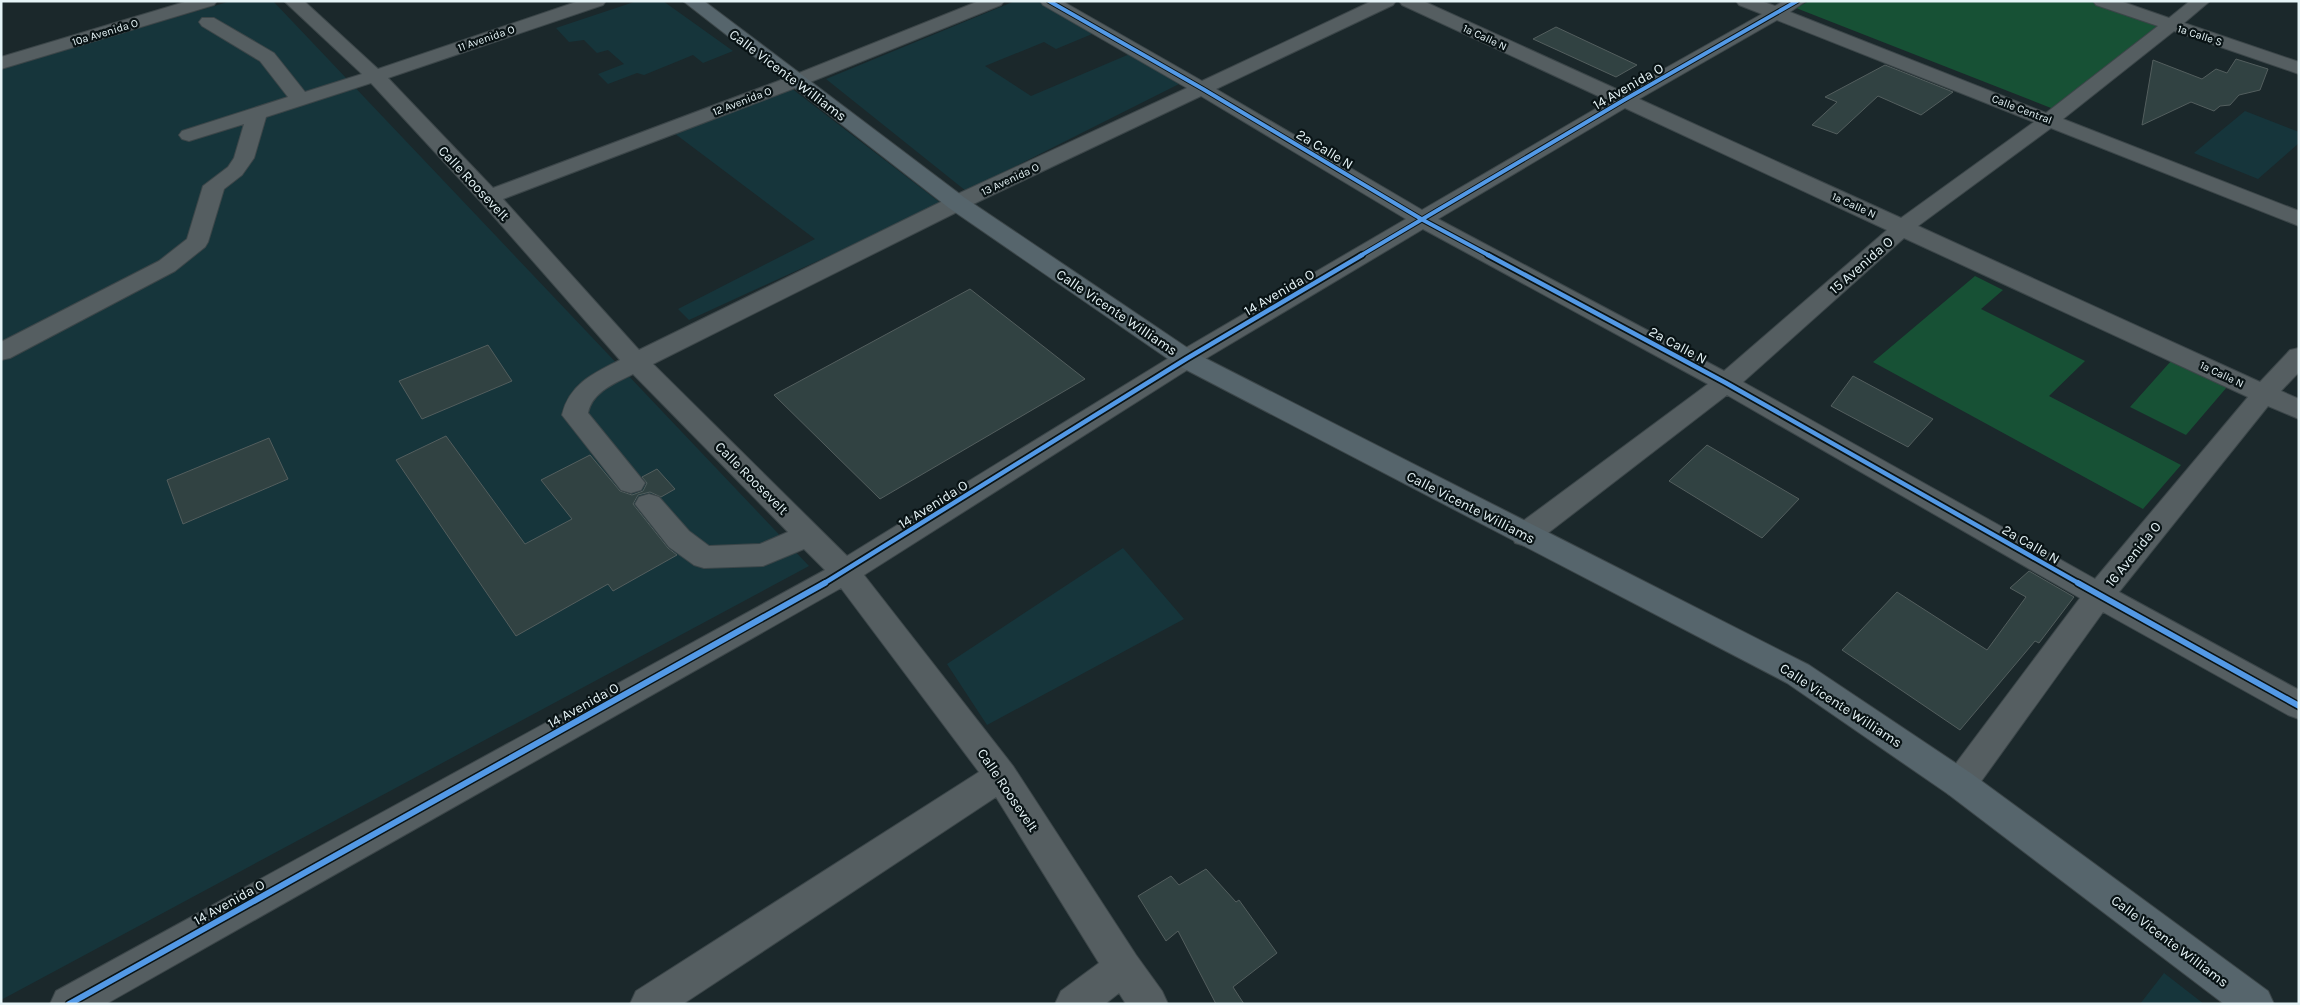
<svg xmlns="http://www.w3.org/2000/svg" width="2300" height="1005" font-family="Karla,sans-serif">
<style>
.built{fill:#16353b}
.green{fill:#175135}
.building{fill:#314242;stroke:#535e5e}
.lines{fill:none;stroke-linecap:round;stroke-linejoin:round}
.minor-casing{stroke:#3c4649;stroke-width:2}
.major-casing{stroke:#3c4649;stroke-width:2}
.minor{fill:#555e61;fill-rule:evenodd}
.major{fill:#56656c;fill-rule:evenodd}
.cycleway-far2-casing{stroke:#091315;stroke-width:6}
.cycleway-far1-casing{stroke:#091315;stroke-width:8}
.cycleway-casing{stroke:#091315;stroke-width:9}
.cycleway-far2{stroke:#5399e6;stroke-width:4}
.cycleway-far1{stroke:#5399e6;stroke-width:4.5}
.cycleway{stroke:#5399e6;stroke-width:6}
.labels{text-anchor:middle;stroke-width:4.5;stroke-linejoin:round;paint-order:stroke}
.far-street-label{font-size:11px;fill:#e6f4f7;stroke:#091315}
.street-label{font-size:14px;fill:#e6f4f7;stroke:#091315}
</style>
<rect width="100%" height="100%" fill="#1b282b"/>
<path class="built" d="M231,1H273L809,566L1,1000V69Z
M637,1H663L733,51L703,63L693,55L644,75L637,73L608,84L598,74L624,64L608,50L597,53L584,40L569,42L556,28Z
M1015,1H1041L1097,32L1056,49L1044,42L985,66L1031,96L1132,53L1183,82L966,191L826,79Z
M791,88L942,204L689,320L678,309L815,239L674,133Z
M2245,111L2299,132V143L2258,179L2194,153Z
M1123,548L1184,619L987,725L947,664Z
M2164,973L2204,1004H2140Z"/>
<path class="green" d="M1809,1H2107L2175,23L2056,110L1796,8Z
M1975,276L2003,290L1981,309L2085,361L2049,396L2181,465L2143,509L1873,362Z
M2171,361L2227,387L2186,435L2130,407Z"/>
<path class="building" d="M1556,27L1637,65L1616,77L1533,39Z
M2236,59L2268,69L2260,90L2239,95L2230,105L2220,106L2214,111L2191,102L2142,125L2153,60L2202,79L2216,69L2227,73Z
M1885,65L1953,92L1921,115L1878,96L1837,134L1812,125L1837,102L1825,97Z
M970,289L1085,379L880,499L774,395Z
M488,345L512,381L422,419L399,381Z
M1853,376L1933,419L1908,447L1831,406Z
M446,436L525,544L572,519L541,480L590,455L620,491L632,495L643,491L647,483L642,477L657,469L675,489L661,497L650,492L638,495L633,504L668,548L677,555L613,591L608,584L516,636L396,460Z
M269,438L288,479L183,524L167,480Z
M1707,445L1799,499L1762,538L1669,481Z
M2029,571L2074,597L2039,643L2035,641L1960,730L1842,650L1897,592L1987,650L2026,597L2010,588Z
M1206,869L1236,902L1239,900L1277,953L1233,987L1244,1004H1216L1178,931L1166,941L1138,896L1171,876L1179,885Z"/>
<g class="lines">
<g class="minor-casing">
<path id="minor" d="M188,1H217L214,5L1,69V57Z
M284,1H304L378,69L579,1H606L603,5L388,78L493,188L789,77L979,1H1004L1001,5L803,85L503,199L639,350L949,198L1187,88L1043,5L1040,1H1062L1202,81L1372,1H1396L1393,5L1216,89L1422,210L1609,101L1402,5L1399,1H1423L1623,92L1762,14L1739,5L1736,1H1761L1775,6L1784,1H1806L1790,12L2046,113L2158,26L2096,5L2093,1H2120L2169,18L2190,1H2210L2184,23L2299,62V74L2174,31L2063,119L2299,211V226L2051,128L1918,226L2260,382L2290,350L2299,348V372L2281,391L2299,399V419L2268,406L2119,592L2299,690V719L2288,715L2103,612L1972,794L1960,799L1948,794L1943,784L1948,774L2080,598L1727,395L1535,543L1525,546L1515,543L1511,535L1515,527L1708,384L1423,229L1195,365L864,575L1013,766L1136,955L1162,991L1168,1004H1126L1119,993L1105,1004H1055L1061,991L1099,963L996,797L683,1004H630L636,991L979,772L841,588L106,1004H50L56,991L825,570L804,549L763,566L704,568L694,565L669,547L635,504L639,497L649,494L659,497L689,531L709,546L760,544L788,532L633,374C615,383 592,392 588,413L645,483L641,490L631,493L621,490L562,415C569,384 594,373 620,360L481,202L371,83L266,117L254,158L242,175L224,189L208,242L205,247L175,271L10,358L1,360V342L159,261L187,239L203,186L228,167L234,158L244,124L189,141L182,139L179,135L182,131L288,97L260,61L202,26L199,22L202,18H214L274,53L305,92L362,74ZM1777,20L2034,122L1901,218L1639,99ZM1201,96L1406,219L1177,353L847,556L653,364L965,208ZM1625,108L1887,230L1724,371L1438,219ZM1904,238L2248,397L2095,579L1743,382Z"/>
</g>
<g class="major-casing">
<path id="major" d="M683,1H704L965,198L1195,353L1809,665L1972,774L2268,991L2274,1004H2224L1948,794L1787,683L1177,365L949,208Z"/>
</g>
<use href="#minor" class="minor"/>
<use href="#major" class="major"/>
<g class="cycleway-far2-casing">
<path id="cycleway-far2" d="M1049,1L1203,89L1423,220L1490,256
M1360,256L1624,100L1797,1"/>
</g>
<g class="cycleway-far1-casing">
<path id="cycleway-far1" d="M1488,255L1726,383L2080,584
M823,584L1186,359L1362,255"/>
</g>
<g class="cycleway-casing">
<path id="cycleway" d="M2078,583L2299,706
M69,1004L825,583"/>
</g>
<use href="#cycleway-far2" class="cycleway-far2"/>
<use href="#cycleway-far1" class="cycleway-far1"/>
<use href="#cycleway" class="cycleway"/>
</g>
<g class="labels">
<g class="far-street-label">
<text transform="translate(105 32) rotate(-17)" y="4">10a Avenida O</text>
<text transform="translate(2200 35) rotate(18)" y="4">1a Calle S</text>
<text transform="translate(1485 37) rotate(25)" y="4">1a Calle N</text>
<text transform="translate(486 38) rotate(-19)" y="4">11 Avenida O</text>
<text transform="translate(742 101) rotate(-21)" y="4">12 Avenida O</text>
<text transform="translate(2022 109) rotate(21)" y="4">Calle Central</text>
<text transform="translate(1010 179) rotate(-25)" y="4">13 Avenida O</text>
<text transform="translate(1854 205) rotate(24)" y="4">1a Calle N</text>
<text transform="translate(2222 374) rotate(25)" y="4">1a Calle N</text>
</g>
<g class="street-label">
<text transform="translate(788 75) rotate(37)" y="5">Calle Vicente Williams</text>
<text transform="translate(1628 86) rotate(-30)" y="5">14 Avenida O</text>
<text transform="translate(1325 149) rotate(31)" y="5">2a Calle N</text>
<text transform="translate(474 183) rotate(47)" y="5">Calle Roosevelt</text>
<text transform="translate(1861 265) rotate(-41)" y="5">15 Avenida O</text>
<text transform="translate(1279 292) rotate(-30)" y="5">14 Avenida O</text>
<text transform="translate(1117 312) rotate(34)" y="5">Calle Vicente Williams</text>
<text transform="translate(1678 345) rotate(28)" y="5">2a Calle N</text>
<text transform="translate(752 478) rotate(45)" y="5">Calle Roosevelt</text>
<text transform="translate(933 504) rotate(-32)" y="5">14 Avenida O</text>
<text transform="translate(1471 507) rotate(27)" y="5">Calle Vicente Williams</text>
<text transform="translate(2031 544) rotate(30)" y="5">2a Calle N</text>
<text transform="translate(2133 554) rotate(-51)" y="5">16 Avenida O</text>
<text transform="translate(583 705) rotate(-29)" y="5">14 Avenida O</text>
<text transform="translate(1841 705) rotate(33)" y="5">Calle Vicente Williams</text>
<text transform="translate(1008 790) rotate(56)" y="5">Calle Roosevelt</text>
<text transform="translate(229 902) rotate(-29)" y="5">14 Avenida O</text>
<text transform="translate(2170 941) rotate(37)" y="5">Calle Vicente Williams</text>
</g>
</g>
<rect width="2300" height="1005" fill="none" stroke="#e6f4f7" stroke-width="5"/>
</svg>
